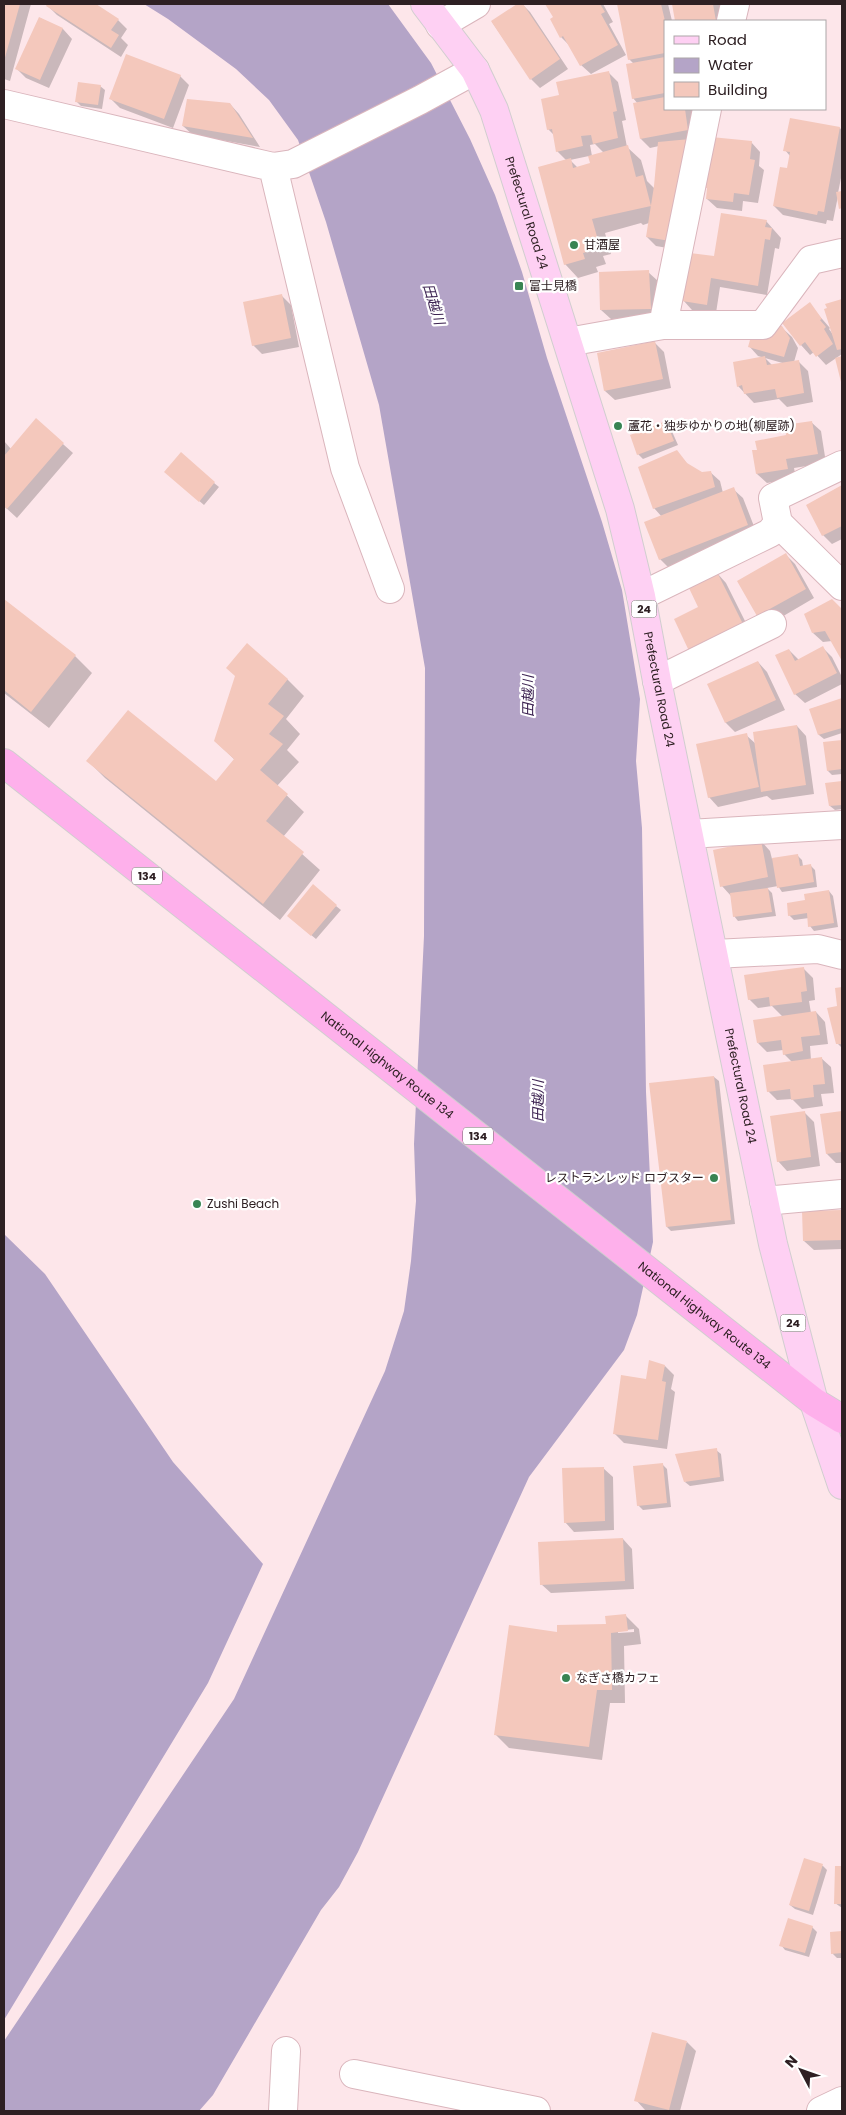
<svg xmlns="http://www.w3.org/2000/svg" width="846" height="2115" font-family="Poppins,'Noto Sans JP',sans-serif">
<style>
.water{fill:#b4a4c7}
.shadow{fill:#0003;fill-rule:evenodd}
.building{fill:#f4c8bc}
.lines{fill:none;stroke-linecap:round;stroke-linejoin:round}
.minor-casing{stroke:#dab5bc;stroke-width:30}
.major-casing{stroke:#d1cecf;stroke-width:30}
.highway-casing{stroke:#d1cecf;stroke-width:30}
.minor{stroke:#fff;stroke-width:28}
.major{stroke:#fed0f3;stroke-width:28}
.highway{stroke:#feb0eb;stroke-width:28}
.poi-dot{fill:#388453;stroke:#fff;stroke-width:2}
.labels{text-anchor:middle;stroke-width:4.5;stroke-linejoin:round;paint-order:stroke}
.shield{fill:#fff;stroke:#6d6365;stroke-width:1}
.shield-label{font-size:11px;font-weight:bold;fill:#2e2023}
.street-label{font-size:12px;fill:#2e2023;stroke:#fff}
.poi-label{font-size:12px;fill:#2e2023;stroke:#fff;text-anchor:start}
.water-label{font-size:14px;font-style:italic;fill:#3d2452;stroke:#fff}
</style>
<rect width="100%" height="100%" fill="#fde6ea"/>
<path class="water" d="M144,4H388L431,63L470,139L495,195L522,272L547,358L602,522L622,590L640,699L636,761L642,828L646,1092L653,1242L637,1315L624,1350L529,1477L358,1852L339,1887L321,1910L213,2095L199,2111H4V2041L234,1699L385,1371L404,1311L411,1261L416,1201L414,1144L424,936L425,668L379,405L326,222L298,140L269,100L236,69L168,19Z
M4,1234L45,1274L173,1462L263,1564L208,1683L4,2020Z"/>
<path class="shadow" d="M4,4H31L10,81L4,79Z
M48,4H93L118,20L127,29L121,38L128,45L121,57L57,15L47,5Z
M519,4H522L530,12L568,69L540,88L531,79L492,22Z
M547,4H603L613,22L609,24L626,55L591,74L581,65L570,46L561,37L555,17Z
M618,4H668L672,21H665V109H696L685,251L656,246L647,237L649,223L643,225L641,223L605,233L611,254L603,256L606,264L596,267L598,272L578,278L565,264L567,161L557,151L554,135L548,129L561,96L609,73L618,82L626,120L622,121L627,147L641,160L647,181L655,189L659,146L650,148L641,139L638,104L633,98L634,64L629,59ZM595,144L604,153L592,156L590,145ZM589,156L591,164L578,168L570,160Z
M673,4H720L723,21H676Z
M40,18L63,29L72,39L49,88L26,78L17,69Z
M180,76L189,85L173,128L120,108L110,98Z
M100,86L105,90L102,109L81,106L76,101Z
M230,104L239,114L260,147L193,135L183,126Z
M840,128L842,131V173L838,193H842V210L838,196L833,221L827,220L826,224L783,215L774,206L788,170L790,156L785,150Z
M751,142L760,152L759,166L764,170L758,203L743,201L742,211L717,208L707,199Z
M766,221L781,238L779,249L775,248L767,295L720,287L716,313L692,310L683,300L715,258Z
M648,272L658,281L660,318L611,319L601,310Z
M281,295L291,305L299,347L262,354L253,345Z
M842,300V354L826,365L814,352L810,355L801,345L809,304L830,328L829,329L834,336L827,305Z
M782,328L792,337L798,348L794,362L798,361L808,371L813,402L787,407L779,399L754,403L738,386L765,358L758,356L749,346ZM765,358L786,364L773,366Z
M654,342L664,352L671,388L615,400L605,391L598,354Z
M36,420L73,453L17,518L4,506V441L11,449Z
M666,422L670,427L678,445L643,459L638,454Z
M811,422L821,431L826,463L794,468L796,478L767,483L757,474L758,451Z
M677,452L690,467L702,473L710,472L720,481L723,493L733,489L743,498L757,534L669,568L660,559L662,517L654,508Z
M170,476L214,483L219,487L204,505Z
M842,487V539L832,544L823,535L808,505Z
M786,555L795,564L814,598L768,625L758,616L739,582Z
M717,573L726,583L751,633L699,607Z
M4,600L75,656L92,673L49,728L4,693Z
M832,601L842,611V659L832,641L823,642L813,633Z
M823,648L832,657L842,677V684L805,703L795,694L789,650L799,660Z
M758,662L767,672L785,710L735,732L726,723L709,685Z
M287,679L304,696L286,719L300,734L287,750L299,762L277,786L304,812L283,837L320,870L280,920L105,778L88,761L216,783L235,760L215,741Z
M842,699V733L824,739L819,735L811,709Z
M797,726L806,736L814,794L772,800L767,796L718,807L709,797L746,735L756,744Z
M842,741V774L832,775L828,771L824,743Z
M842,782V809L835,810L830,806L827,784Z
M761,841L770,851L772,859L797,855L802,860L803,866L810,865L815,870L817,887L782,892L778,886L767,888L772,893L776,916L738,921L734,916L731,896L722,886Z
M829,891L833,896L838,927L814,931L810,926L809,918L794,920L789,915L806,902Z
M336,906L341,910L316,939L293,920Z
M803,968L813,978L815,1000L809,1001L811,1013L816,1012L825,1022L828,1044L810,1046L811,1060L821,1058L831,1067L834,1093L821,1094L823,1106L802,1109L792,1099L777,1100L768,1091L792,1062L784,1054L783,1050L767,1052L758,1043L783,1017L772,1006L758,1008L749,999Z
M842,988V1048L838,1044L839,1008L836,989Z
M714,1077L719,1081L735,1224L671,1231L667,1227Z
M804,1112L814,1122L820,1166L787,1171L778,1161Z
M842,1112V1163H836L827,1154L822,1115Z
M842,1211V1249L814,1250L804,1241L803,1212Z
M665,1366L674,1375L671,1389L675,1392L667,1449L624,1443L614,1433L647,1380Z
M716,1450L721,1454L724,1481L690,1486L685,1482Z
M662,1464L667,1469L671,1507L643,1510L638,1505Z
M603,1468L613,1477L614,1530L574,1532L565,1522Z
M623,1539L632,1549L634,1589L551,1593L541,1584Z
M625,1615L639,1629L641,1644L624,1646L625,1703H610L602,1760L509,1748L496,1735L559,1633L607,1625ZM634,1629V1632L618,1633V1631Z
M805,1860L823,1866L827,1870L813,1915L795,1909L790,1905Z
M836,1867H842V1908L835,1903Z
M812,1927L817,1932L809,1957L785,1950L781,1945Z
M842,1932V1958H837L832,1953V1933Z
M687,2042L696,2051L680,2111L645,2110L636,2100Z"/>
<path class="building" d="M4,4H20L4,61Z
M47,4H96L119,19L111,30L119,35L111,48L46,6Z
M517,4H523L560,59L530,80L491,21Z
M545,4H600L605,12L601,14L618,45L580,66L563,36L560,38L550,19L553,17Z
M617,4H661L665,21V53L628,60Z
M672,4H713L716,21H675Z
M39,17L63,28L40,80L15,69Z
M126,54L181,75L164,119L109,99Z
M665,57V93L632,99L626,64Z
M609,71L617,111L613,112L618,138L593,144L591,135L581,136L583,146L556,152L552,129L547,130L541,99L559,95L556,82Z
M78,82L101,85L98,105L75,102Z
M665,97V109H685L688,130L640,139L633,103Z
M187,99L230,103L253,138L182,126Z
M790,118L840,127L824,212L818,211L817,215L773,206L780,167L787,168L790,152L783,151Z
M711,137L752,141L750,159L755,160L749,195L734,193L733,202L706,199L707,188H705Z
M690,139L676,242L646,237L654,186L658,142Z
M628,145L636,177L643,175L651,206L592,219L598,240L591,242L593,250L583,253L585,259L564,265L538,167L571,158L573,168L590,163L588,156Z
M842,191V208L839,209L836,192Z
M721,213L767,220L765,227L772,228L770,240L765,239L758,286L711,278L707,305L682,301L690,253L714,256Z
M649,270L651,309L600,310L599,272Z
M282,294L291,338L252,346L243,302Z
M842,299V349L837,350L824,309L827,308L825,304Z
M810,302L822,319L820,320L826,327L824,329L833,344L816,357L805,342L800,346L782,323Z
M772,324L782,326L790,338L784,357L748,347L753,329Z
M655,341L663,379L604,391L597,353Z
M765,356L767,365L799,360L804,393L777,398L775,389L744,394L742,385L737,387L733,362Z
M842,356V386L835,358Z
M36,418L64,443L7,509L4,506V456Z
M666,421L674,441L637,455L630,435Z
M812,421L818,454L786,459L788,469L756,474L752,450H757L755,441L786,435L784,425Z
M677,450L687,463L702,472L711,471L715,487L653,509L638,467Z
M181,452L215,482L199,502L164,472Z
M842,485V526L822,536L806,505Z
M734,487L748,525L659,560L644,522Z
M786,553L806,589L757,616L737,581Z
M717,572L743,624L689,651L674,619L698,607L688,586Z
M4,599L76,655L31,712L4,690Z
M832,599L842,609V661L825,631L812,633L804,614Z
M247,643L288,679L268,704L284,716L269,734L283,744L260,770L288,794L266,821L304,852L263,904L86,761L128,710L216,781L234,759L214,741L235,676L226,668Z
M823,646L837,673L794,695L775,655L789,649L795,661Z
M758,661L776,700L725,723L707,684Z
M842,698V728L818,735L809,709Z
M797,725L806,785L761,792L753,732Z
M747,733L759,787L708,798L696,744Z
M842,740V769L827,771L823,742Z
M842,781V805L829,806L825,783Z
M761,840L768,877L720,887L713,850Z
M798,854L800,866L811,864L814,882L777,888L772,858Z
M313,884L337,905L311,936L287,916Z
M768,888L772,912L733,917L730,893Z
M829,890L834,923L808,927L807,913L788,916L787,903L805,900L804,894Z
M804,967L807,991L801,992L802,1002L770,1006L769,997L748,1000L744,975Z
M842,987V1044H836L827,1008L837,1006L835,988Z
M816,1011L820,1035L801,1037L803,1051L783,1055L781,1040L757,1043L753,1020Z
M822,1057L825,1084L813,1085L814,1097L791,1100L790,1089L767,1092L763,1065Z
M714,1076L731,1220L666,1227L649,1083Z
M805,1111L811,1157L777,1162L770,1116Z
M842,1111V1152L826,1154L820,1114Z
M842,1210V1240L803,1241L802,1211Z
M649,1360L665,1365L662,1381L666,1382L658,1440L613,1434L621,1375L646,1379Z
M717,1448L720,1477L684,1482L675,1454Z
M663,1463L667,1503L637,1506L633,1466Z
M604,1467L605,1521L564,1523L562,1468Z
M623,1538L625,1581L540,1585L538,1542Z
M626,1614L628,1631L611,1633L612,1690H597L589,1747L494,1735L509,1625L557,1632V1625L606,1624L605,1616Z
M804,1858L823,1864L809,1911L789,1905Z
M835,1866H842V1904H834Z
M788,1918L813,1926L805,1953L779,1946Z
M842,1931V1953L831,1954L830,1932Z
M652,2032L687,2041L669,2110L634,2101Z"/>
<g class="lines">
<g class="minor-casing">
<path id="minor" d="M731,21L735,4
M440,25L476,4
M4,104L273,167L293,164L420,100L475,70
M273,167L345,468L390,589
M663,325H763L811,260L842,253
M568,342L663,325L707,109
M778,523L842,586
M641,596L770,533L778,523L773,498L842,465
M657,681L772,624
M689,834L842,825
M714,954L818,949L842,955
M764,1201L842,1194
M354,2074L536,2111
M283,2111L286,2051
M821,2111L842,2101"/>
</g>
<g class="major-casing">
<g id="major">
<path id="s1" d="M425,4L475,70L494,110L620,509L641,596L657,681L773,1244L814,1402L842,1485"/>
</g>
</g>
<g class="highway-casing">
<g id="highway">
<path id="s2" d="M4,763L814,1402L842,1419"/>
</g>
</g>
<use href="#minor" class="minor"/>
<use href="#major" class="major"/>
<use href="#highway" class="highway"/>
</g>
<g class="poi-dot">
<circle cx="574" cy="245" r="5"/>
<rect x="514" y="281" width="10" height="10" rx="2.5"/>
<circle cx="618" cy="426" r="5"/>
<circle cx="714" cy="1178" r="5"/>
<circle cx="197" cy="1204" r="5"/>
<circle cx="566" cy="1678" r="5"/>
</g>
<g class="labels">
<g class="shield">
<rect x="631.5" y="600.5" width="25" height="17" rx="4"/>
<rect x="132" y="867.5" width="30" height="17" rx="4"/>
<rect x="463" y="1127.5" width="30" height="17" rx="4"/>
<rect x="780.5" y="1314.5" width="25" height="17" rx="4"/>
</g>
<g class="shield-label">
<text x="644" y="613">24</text>
<text x="147" y="880">134</text>
<text x="478" y="1140">134</text>
<text x="793" y="1327">24</text>
</g>
<g class="street-label">
<text dy="4" stroke="none"><textPath href="#s1" startOffset="235">Prefectural Road 24</textPath></text>
<text dy="4" stroke="none"><textPath href="#s1" startOffset="730">Prefectural Road 24</textPath></text>
<text dy="4" stroke="none"><textPath href="#s2" startOffset="488">National Highway Route 134</textPath></text>
<text dy="4" stroke="none"><textPath href="#s1" startOffset="1135">Prefectural Road 24</textPath></text>
<text dy="4" stroke="none"><textPath href="#s2" startOffset="892">National Highway Route 134</textPath></text>
</g>
<g class="poi-label">
<text x="584" y="249">甘酒屋</text>
<text x="529" y="290">富士見橋</text>
<text x="628" y="430">蘆花・独歩ゆかりの地(柳屋跡)</text>
<text x="704" y="1182" text-anchor="end">レストランレッド ロブスター</text>
<text x="207" y="1208">Zushi Beach</text>
<text x="576" y="1682">なぎさ橋カフェ</text>
</g>
<g class="water-label">
<text transform="translate(434 304) rotate(73)" y="5">田越川</text>
<text transform="translate(528 696) rotate(-90)" y="5">田越川</text>
<text transform="translate(538 1101) rotate(-90)" y="5">田越川</text>
</g>
</g>
<rect width="846" height="2115" fill="none" stroke="#2e2023" stroke-width="10"/>
<rect x="664" y="20" width="162" height="90" fill="#ffffff" stroke="#aba6a7"/>
<rect x="674" y="36" width="25" height="8" fill="#fed0f3" stroke="#aba6a7"/>
<text x="708" y="45" font-size="15" fill="#2e2023">Road</text>
<rect x="674" y="58" width="25" height="15" fill="#b4a4c7" stroke="#aba6a7"/>
<text x="708" y="70" font-size="15" fill="#2e2023">Water</text>
<rect x="674" y="82" width="25" height="15" fill="#f4c8bc" stroke="#aba6a7"/>
<text x="708" y="95" font-size="15" fill="#2e2023">Building</text>
<g transform="translate(801 2070) rotate(311)" stroke="#ffffff" stroke-width="4" paint-order="stroke">
<path d="M0-4L9 19L0 12L-9 19Z" fill="#2e2023"/>
<text y="-8" font-size="14" font-weight="bold" text-anchor="middle" fill="#2e2023">N</text>
</g>
</svg>
